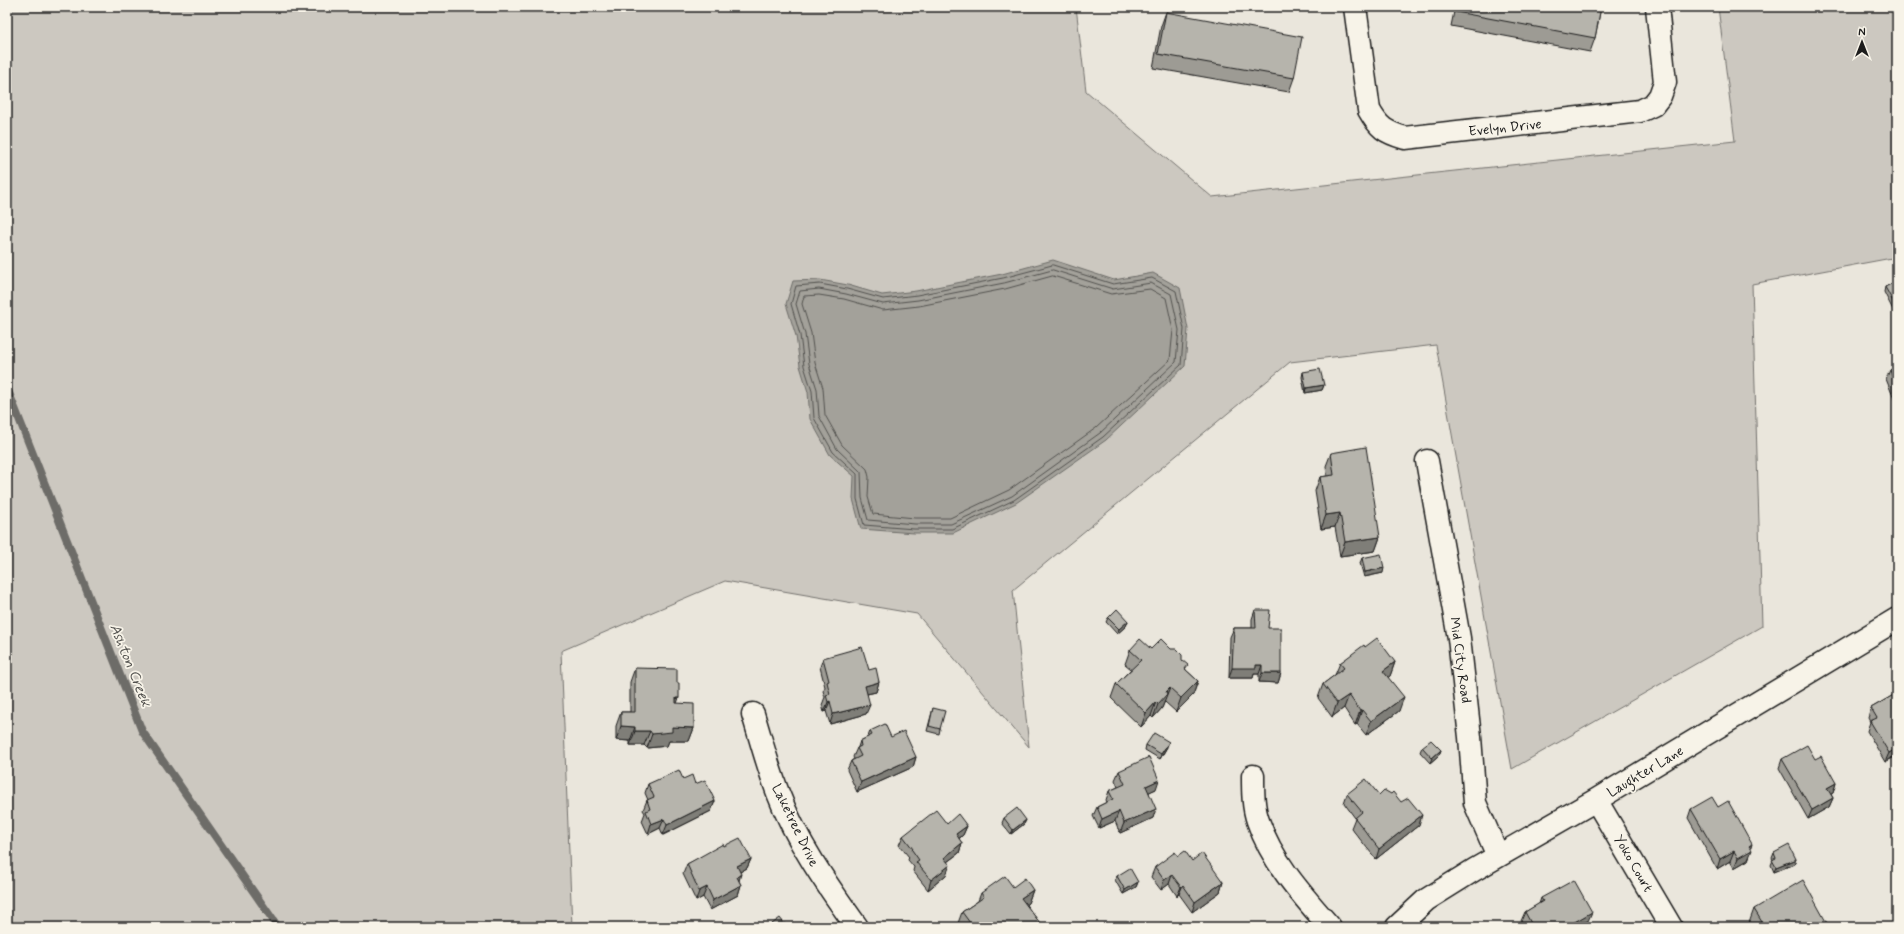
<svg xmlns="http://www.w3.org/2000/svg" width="1904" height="934" font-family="Mynerve,sans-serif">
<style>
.green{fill:#ccc8c0;stroke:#74726e}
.water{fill:#a3a19a;stroke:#6d6c68}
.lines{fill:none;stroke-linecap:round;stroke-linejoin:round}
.shore{stroke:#52514e;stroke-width:1}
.stream{stroke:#6d6c68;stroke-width:8}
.minor-casing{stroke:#1c1c1c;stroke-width:25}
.minor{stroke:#f7f3e8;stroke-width:22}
.wall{fill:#9d9b94;stroke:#1c1c1c}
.shaded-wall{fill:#7f7e78;stroke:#1c1c1c}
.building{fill:#b6b4ac;stroke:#1c1c1c}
.labels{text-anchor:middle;stroke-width:3.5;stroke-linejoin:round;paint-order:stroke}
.street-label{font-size:14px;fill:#1c1c1c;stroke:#f7f3e8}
.water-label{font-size:15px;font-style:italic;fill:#52514e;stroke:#f7f3e8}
</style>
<rect width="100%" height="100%" fill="#eae6dc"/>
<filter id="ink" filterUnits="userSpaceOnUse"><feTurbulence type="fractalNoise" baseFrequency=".025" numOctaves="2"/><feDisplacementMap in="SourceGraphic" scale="8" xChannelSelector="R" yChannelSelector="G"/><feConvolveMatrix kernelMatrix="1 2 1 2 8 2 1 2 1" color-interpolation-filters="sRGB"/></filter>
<g filter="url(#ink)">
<path class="green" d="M7,7H1076L1086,91L1212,197L1735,141L1718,7H1897V257L1752,284L1762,626L1512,769L1436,345L1290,362L1013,590L1029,747L917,614L725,581L561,651L572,927H7Z"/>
<path class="water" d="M1053,260L1114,280L1153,273L1180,288L1188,329L1185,366L1106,440L1016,503L953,533H914L861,529L853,499L854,476L830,455L810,419L808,392L800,366L796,336L786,304L793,281L820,280L848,285L882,295L916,291L1002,274Z"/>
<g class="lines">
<path class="shore" d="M1053,265L1113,284L1152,278L1176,291L1184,329L1181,365L1103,437L1014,500L952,529H914L864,525L857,499V474L833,452L814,418L812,391L804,366L800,335L791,304L796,286L820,284L847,289L883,299L917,295L1003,278Z
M1053,270L1113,289L1151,283L1171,294L1179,330L1176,362L1100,433L1012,496L951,524H915L868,520L862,498L861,472L837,449L819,416L817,389L809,364L805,334L796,304L800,291L819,289L846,294L883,304L918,300L1004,283Z
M1053,276L1111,294L1150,289L1166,298L1173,330L1170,360L1096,428L1009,490L950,518H915L873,514L868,497L869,477L867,469L842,445L825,415L823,388L815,363L811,333L802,304L804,296L819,295L844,299L883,310L919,306L1005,289Z"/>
<path class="stream" d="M7,388L142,731L278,927"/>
<g class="minor-casing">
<path id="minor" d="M1355,7L1369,110C1379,128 1385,132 1405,138L1640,111L1653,105L1660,96L1665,82L1657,7
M1427,461L1459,638L1470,737L1475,803L1498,856
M753,714C761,740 768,767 778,793C796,841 827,885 857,927
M1253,776C1253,791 1253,807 1258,821C1272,862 1302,895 1330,927
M1596,800L1671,927
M1397,927L1426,900L1474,870L1596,800L1897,619"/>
</g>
<use href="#minor" class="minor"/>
</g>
<path class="wall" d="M1455,7H1601L1595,38L1590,52L1451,26Z
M1166,12L1294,78L1289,92L1153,68L1161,26Z
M1897,281V313L1895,314L1884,292L1885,287Z
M1897,367V406L1886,379L1890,370Z
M1303,372L1324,385L1322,390L1305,393L1302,377Z
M1331,453L1380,537L1375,551L1340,556L1335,527L1321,529L1315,491L1320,477L1327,476L1326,466Z
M1362,558L1383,573L1364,577L1360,563Z
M1255,610L1268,628L1281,673L1278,683L1259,682V674H1254L1253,678H1229L1230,637L1234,628H1252V619Z
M1108,618L1128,621L1126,626L1117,634L1106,622Z
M1365,647L1395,662L1390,676L1388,677L1399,711L1366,735L1357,724L1355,725L1344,708L1332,717L1318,698L1323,684L1335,675L1340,663Z
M1151,649L1182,660L1186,670L1198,681L1193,695L1176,712L1165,702L1164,703L1162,708L1153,718L1151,716L1141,727L1111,698L1116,684L1131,669L1125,664L1130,650Z
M823,658L869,670L879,682L876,692L867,694L866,714L830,724L826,711L824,712L822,705L825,697L823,691L825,687L820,667Z
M635,668L677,703L694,728L689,741H669L667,746L647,748L644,745H630V741L616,740V726L621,712H630V682Z
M1897,693V756L1885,762L1867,731L1870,722L1868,718L1871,708Z
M933,708L940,729L939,734L927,731Z
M870,731L891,737L916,757L913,767L857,792L847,770L851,761L854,759L853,757L857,748L858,747L860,741L868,737Z
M1146,745L1167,747L1160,759L1145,750Z
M1422,747L1441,750L1439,755L1430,763L1420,752Z
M1782,759H1815L1836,783L1833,793L1831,794L1833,798L1829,807L1808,819L1779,768Z
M1119,771L1156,789L1149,792L1153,818L1120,833L1115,821L1099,828L1093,816L1097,807L1107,802L1106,800L1109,791L1118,787L1115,780Z
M683,779L695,784L715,801L711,811L663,835L660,828L648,834L642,821L645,813L643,810L647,800H648L645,793L648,784Z
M1347,794L1379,795L1401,802L1419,825L1376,859L1351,828L1355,818L1344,803Z
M1718,807L1751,848L1748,860L1734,868L1730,861L1717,869L1688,818L1691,809Z
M1004,818L1026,820L1024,824L1011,834L1002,823Z
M947,824L967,826L963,835L959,839L962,843L959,853L947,862L946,875L928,890L913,871L914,867L908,860L909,857L899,845L903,836Z
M724,846L751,859L747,868L740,872L739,881L741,885L738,895L710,910L703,897L696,901L683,874L687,864Z
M1774,853L1796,859L1794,864L1774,872L1771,865L1773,860L1772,858Z
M1178,856L1192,861L1223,882L1220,892L1192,912L1179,894L1177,896L1169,884L1161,890L1151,877L1155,867Z
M1117,876L1138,882L1136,887L1123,894L1115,880Z
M1013,887L1033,890L1028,903L1026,905L1043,927H958L957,926L962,912L978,901L981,893Z
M1541,898L1588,921L1578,927H1524L1521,921L1525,912L1539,904Z
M1754,909L1829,927H1752L1749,923Z"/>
<path class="shaded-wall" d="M1324,385L1322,390L1305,393L1306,388Z
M1340,513L1335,527L1321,529L1326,515Z
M1380,537L1375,551L1340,556L1345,542Z
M1384,568L1383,573L1364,577L1365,572Z
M1128,621L1126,626L1117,634L1119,629Z
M1395,662L1390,676L1378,685L1383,671Z
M1256,665H1262L1259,674H1254L1253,678H1229L1232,668Z
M1262,673H1281L1278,683L1259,682Z
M1198,681L1193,695L1176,712L1181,698Z
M879,682L876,692L862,695L865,686Z
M1170,688L1162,708L1153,718L1158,704L1166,692Z
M1349,695L1344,708L1332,717L1337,703Z
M1404,697L1399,711L1366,735L1371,721Z
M676,698H679L674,711Z
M830,701L826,711L824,712L828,702Z
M1156,702L1151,716L1141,727L1146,713Z
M870,705L866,714L830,724L833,714Z
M1362,710L1357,724L1355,725L1360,711Z
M621,726L635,727L630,741L616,740Z
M672,727L694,728L689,741H669L667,746L647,748L652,734Z
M635,731H650L644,745H630Z
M1169,742L1167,747L1160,759L1161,754Z
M1897,748V755L1885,762L1889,753Z
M1441,750L1439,755L1430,763L1432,758Z
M916,757L913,767L857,792L861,782Z
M1159,780L1156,789L1143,795L1146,786Z
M1836,783L1833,793L1824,798L1827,788Z
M1833,798L1829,807L1808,819L1812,810Z
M715,801L711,811L663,835L667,825Z
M1156,809L1153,818L1120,833L1124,823Z
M1119,811L1115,821L1099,828L1102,819Z
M1422,815L1419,825L1376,859L1379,849Z
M664,819L660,828L648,834L651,824Z
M1026,820L1024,824L1011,834L1013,830Z
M967,826L963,835L952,844L956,834Z
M962,843L959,853L940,867L944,858Z
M1752,844L1750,851L1752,850L1748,860L1734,868L1738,858L1749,846Z
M1734,851L1730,861L1717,869L1720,859Z
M751,859L747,868L733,876L737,866Z
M1796,859L1794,864L1774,872L1776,867Z
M950,865L946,875L928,890L931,880Z
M741,874L738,884L737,877Z
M1172,875L1169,884L1161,890L1164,880Z
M1138,882L1136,887L1123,894L1125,890Z
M1223,882L1220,892L1192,912L1195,902Z
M741,885L738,895L710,910L713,900Z
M1183,885L1179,894L1177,896L1181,887Z
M707,887L703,897L696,901L699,891Z
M1033,890L1028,903L1016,912L1021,898Z
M1592,912L1588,921L1578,927H1565Z
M989,923L987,927H983Z"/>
<path class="building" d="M1457,7H1601L1595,38L1456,12Z
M1166,12L1302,37L1294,78L1158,54Z
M1897,281V309L1885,287Z
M1897,367V388L1890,370Z
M1320,369L1324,385L1306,388L1303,372Z
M1366,447L1380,537L1345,542L1340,513L1326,515L1320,477L1334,475L1331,453Z
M1381,554L1384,568L1365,572L1362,558Z
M1117,609L1128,621L1119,629L1108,618Z
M1255,610H1270L1268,628H1281V673H1262V665H1256V668H1232L1234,628H1256Z
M1377,638L1395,662L1383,671L1404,697L1371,721L1362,710L1360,711L1349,695L1337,703L1323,684L1344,668L1340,663L1364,645L1365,647Z
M1140,639L1151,649L1161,639L1171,649H1176L1182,655V660L1188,665L1185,669L1198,681L1181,698L1170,688L1166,692L1167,694L1158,704L1156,702L1146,713L1116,684L1141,660L1130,650Z
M862,647L869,670L876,668L879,682L865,686L870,705L833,714L830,701L828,702L826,695L830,694L827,682L829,681L823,658Z
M635,668L677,669V683H679V698H676V703L694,704V728L672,727V732L652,734L650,731H635V727L621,726V712H635Z
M1897,693V748L1889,753L1870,721L1877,718L1871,708Z
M933,708L945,711L940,729L929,726Z
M885,724L891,737L904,731L916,757L861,782L851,761L861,756L857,748L861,746L860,741L872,735L870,731Z
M1154,733L1169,742L1161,754L1146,745Z
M1431,740L1441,750L1432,758L1422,747Z
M1807,745L1815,759L1821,756L1836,783L1827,788L1833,798L1812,810L1782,759Z
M1149,757L1159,780L1146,786L1156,809L1124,823L1119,811L1102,819L1097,807L1113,799L1109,791L1125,784L1119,771Z
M679,770L683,779L692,775L695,784L705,780L715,801L667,825L664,819L651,824L646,811L650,809L647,800L654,797L648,784Z
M1366,779L1379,795L1384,790L1391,794L1393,792L1401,802L1408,798L1422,815L1379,849L1355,818L1362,812L1347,794Z
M1712,797L1718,807L1728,801L1752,844L1749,846L1752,850L1738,858L1734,851L1720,859L1691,809Z
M1017,808L1026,820L1013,830L1004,818Z
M936,810L947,824L958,814L967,826L956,834L962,843L944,858L950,865L931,880L916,862L919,860L912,850L913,849L903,836Z
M740,838L751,859L737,866L741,874L737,877L741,885L713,900L707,887L699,891L687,864L723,844L724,846Z
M1789,845L1796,859L1776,867L1772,860L1776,858L1774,853Z
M1185,851L1192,861L1202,853L1223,882L1195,902L1183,885L1181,887L1172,875L1164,880L1155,867L1175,852L1178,856Z
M1130,868L1138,882L1125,890L1117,876Z
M1005,876L1013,887L1025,878L1033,890L1021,898L1043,927H992L989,923L983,927H973L962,912L984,897L981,893Z
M1574,880L1592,912L1566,927H1533L1525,912L1543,901L1541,898Z
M1803,880L1829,927H1776L1775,926L1774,927H1765L1754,909Z
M780,918L787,927H768Z"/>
</g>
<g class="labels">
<g class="street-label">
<text transform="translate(1505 127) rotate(-6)" y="5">Evelyn Drive</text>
<text transform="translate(1461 660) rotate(82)" y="5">Mid City Road</text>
<text transform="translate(1645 771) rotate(-31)" y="5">Laughter Lane</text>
<text transform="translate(796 825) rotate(64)" y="5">Laketree Drive</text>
<text transform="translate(1634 863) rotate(60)" y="5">Yoko Court</text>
</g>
<g class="water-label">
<text transform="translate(131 665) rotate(68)" y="5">Ashton Creek</text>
</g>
</g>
<rect width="1904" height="934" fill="none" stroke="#f7f3e8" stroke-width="24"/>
<rect x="12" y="12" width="1880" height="910" fill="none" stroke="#1c1c1c" stroke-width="1.5" filter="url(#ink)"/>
<g transform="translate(1862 42)" stroke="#f7f3e8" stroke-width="3" paint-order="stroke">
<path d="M0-3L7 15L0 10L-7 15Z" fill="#1c1c1c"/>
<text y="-6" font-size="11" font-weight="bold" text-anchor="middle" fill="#1c1c1c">N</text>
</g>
</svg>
